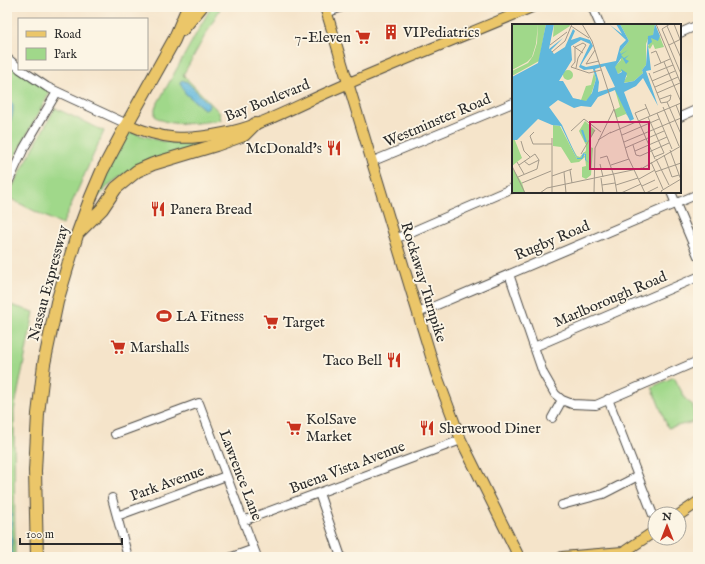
<svg xmlns="http://www.w3.org/2000/svg" width="705" height="564" font-family="'IM FELL English',serif">
<style>
.green{fill:#a0d88a;stroke:#66825a;fill-rule:evenodd}
.water{fill:#5fb7dc;stroke:#457184}
.lines{fill:none;stroke-linecap:round;stroke-linejoin:round}
.minor-casing{stroke:#494743;stroke-width:10}
.major-casing{stroke:#494743;stroke-width:12}
.highway-casing{stroke:#494743;stroke-width:14}
.minor{stroke:#fff;stroke-width:8}
.major{stroke:#ebc669;stroke-width:10}
.highway{stroke:#ebc669;stroke-width:12}
.labels{text-anchor:middle;stroke-width:3.5;stroke-linejoin:round;paint-order:stroke}
.poi-label{font-size:15px;fill:#2b2b2b;stroke:#fcf5e5;text-anchor:start}
.street-label{font-size:15px;fill:#2b2b2b;stroke:#fcf5e5}
.inset-river{fill:none;stroke:#5fb7dc;stroke-width:2}
.inset-road{fill:none;stroke:#a49a8a;stroke-width:1}
.view{fill:#c2185b;fill-opacity:0.15;stroke:#c2185b;stroke-width:2}
.inset-edge{fill:none;stroke:#2b2b2b;stroke-width:2}
</style>
<rect width="100%" height="100%" fill="#fcf5e5"/>
<filter id="ink" filterUnits="userSpaceOnUse"><feTurbulence type="fractalNoise" baseFrequency=".025" numOctaves="2"/><feDisplacementMap in="SourceGraphic" scale="8" xChannelSelector="R" yChannelSelector="G"/><feConvolveMatrix kernelMatrix="1 2 1 2 8 2 1 2 1" color-interpolation-filters="sRGB"/></filter>
<filter id="wash" filterUnits="userSpaceOnUse"><feTurbulence type="fractalNoise" baseFrequency=".012" numOctaves="4" result="noise"/><feDisplacementMap in="SourceGraphic" scale="16" xChannelSelector="R" yChannelSelector="G"/><feGaussianBlur stdDeviation="0.9" result="paint"/><feColorMatrix in="noise" values="0 0 0 0 0 0 0 0 0 0 0 0 0 0 0 0 0 1.4 0 .05"/><feComposite in="paint" operator="in"/></filter>
<g filter="url(#wash)">
<rect width="100%" height="100%" fill="#f5e4ca"/>
<path class="green" d="M211,7H221L183,75L219,112L221,120C203,122 170,129 155,116V108ZM187,82L208,103L204,109L185,93Z
M7,60L51,90L7,171Z
M55,108L104,131L62,225L7,197Z
M124,130L161,141L177,143H216L126,173L111,183L88,208Z
M7,304L34,312L14,411L15,557H12L11,505L10,498L7,493Z
M674,377L686,400L693,405L694,422L668,428L652,387Z"/>
<path class="water" d="M182,80L187,82L208,103L209,105L208,108L204,109L185,93L180,82Z
M10,101L13,104C13,113 13,119 7,126V102Z
M7,493L10,498L11,505L12,557H7Z"/>
</g>
<g filter="url(#ink)">
<g class="lines">
<g class="minor-casing">
<path id="minor" d="M592,7L600,25
M326,13L342,7
M680,33L698,25
M7,58L19,68
M20,69L47,87L127,124
M680,117L698,109
M371,162L513,103
M7,185L24,148L57,92
M671,192L698,256
M395,239L513,188
M509,274L543,373L555,394L562,400L572,404L596,405L698,361
M418,313L698,194
M534,347L698,277
M608,399L655,520
M552,418L562,400
M115,434L199,403L257,557
M319,493L341,557
M112,498L128,557
M562,505L603,494L638,476
M117,516L226,476
M243,521L461,440
M232,557L254,549"/>
</g>
<g class="major-casing">
<path id="major" d="M325,7L436,373L461,440L519,557
M127,124C163,140 185,141 224,133C262,126 298,105 333,90C399,61 466,35 532,7
M679,515L698,502
M618,556L655,531
M562,557L623,552"/>
</g>
<g class="highway-casing">
<path id="highway" d="M182,30L201,7
M79,232L102,209L116,188L137,171L153,164L216,145L244,135L255,124
M37,557L35,471L38,414L44,364L57,302L77,235L91,197L102,171L127,124L174,40L188,7"/>
</g>
<use href="#minor" class="minor"/>
<use href="#major" class="major"/>
<use href="#highway" class="highway"/>
</g>
</g>
<defs>
<g id="building-bare" transform="scale(1.2)"><path d="M-4-6H4V6H1V3H-1V6H-4ZM-2.5-4.3h1.7v1.8h-1.7ZM.8-4.3h1.7v1.8H.8ZM-2.5-1h1.7V.8h-1.7ZM.8-1h1.7V.8H.8Z" fill="#c8321e" stroke="#fcf5e5" stroke-width="2.5" paint-order="stroke"/></g>
<g id="supermarket-bare" transform="scale(1.2)"><path d="M-6-5.5h2.5l.6 2H6L4.5 2H-2.5L-4.4-4H-6ZM-1.5 3.2a1.3 1.3 0 1 0 .1 0ZM3 3.2a1.3 1.3 0 1 0 .1 0Z" fill="#c8321e" stroke="#fcf5e5" stroke-width="2.5" paint-order="stroke"/></g>
<g id="restaurant-bare" transform="scale(1.2)"><path d="M-5-6h1v4h1v-4h1v4h1v-4h1v5L-1.5 .5V6h-2V.5L-5-1ZM5-6V6H3V1.5H1.5Q1.5-4 5-6Z" fill="#c8321e" stroke="#fcf5e5" stroke-width="2.5" paint-order="stroke"/></g>
<g id="stadium-bare" transform="scale(1.2)"><path d="M0-5a6.5 5 0 1 0 0 10a6.5 5 0 1 0 0-10ZM-3.5-1.8h7v3.6h-7Z" fill="#c8321e" stroke="#fcf5e5" stroke-width="2.5" paint-order="stroke"/></g>
</defs>
<g fill-rule="evenodd">
<use href="#building-bare" x="391" y="32"/>
<use href="#supermarket-bare" x="363" y="37"/>
<use href="#restaurant-bare" x="334" y="148"/>
<use href="#restaurant-bare" x="158" y="209"/>
<use href="#stadium-bare" x="164" y="316"/>
<use href="#supermarket-bare" x="271" y="322"/>
<use href="#supermarket-bare" x="118" y="347"/>
<use href="#restaurant-bare" x="394" y="360"/>
<use href="#supermarket-bare" x="294" y="428"/>
<use href="#restaurant-bare" x="427" y="428"/>
</g>
<g class="labels">
<g class="poi-label">
<text x="403" y="37">VIPediatrics</text>
<text x="351" y="42" text-anchor="end">7-Eleven</text>
<text x="322" y="153" text-anchor="end">McDonald's</text>
<text x="170" y="214">Panera Bread</text>
<text x="176" y="321">LA Fitness</text>
<text x="283" y="327">Target</text>
<text x="130" y="352">Marshalls</text>
<text x="382" y="365" text-anchor="end">Taco Bell</text>
<text x="306" y="424">KolSave<tspan x="306" dy="17">Market</tspan></text>
<text x="439" y="433">Sherwood Diner</text>
</g>
<g class="street-label">
<text transform="translate(267 100) rotate(-22)" y="5">Bay Boulevard</text>
<text transform="translate(437 120) rotate(-23)" y="5">Westminster Road</text>
<text transform="translate(552 240) rotate(-23)" y="5">Rugby Road</text>
<text transform="translate(424 282) rotate(73)" y="5">Rockaway Turnpike</text>
<text transform="translate(48 283) rotate(-75)" y="5">Nassau Expressway</text>
<text transform="translate(610 299) rotate(-23)" y="5">Marlborough Road</text>
<text transform="translate(347 467) rotate(-21)" y="5">Buena Vista Avenue</text>
<text transform="translate(241 475) rotate(69)" y="5">Lawrence Lane</text>
<text transform="translate(167 483) rotate(-20)" y="5">Park Avenue</text>
</g>
</g>
<g transform="translate(512 24)">
<rect width="169" height="169" fill="#f5e4ca"/>
<path d="M0,0H26L24,20L20,33L15,38L0,46ZM26,0H34L27,37L0,52V47L16,39L21,32L25,19ZM42,0H57L58,2L41,13ZM108,0H143L141,12H137L134,20V41L130,46L131,49L122,57L111,59L115,52L110,47L106,50L102,43L109,36L108,28L117,17ZM148,13L152,23L143,25L141,20L138,25L136,23L139,14ZM51 51a5 5 0 1 1 10 0a5 5 0 1 1-10 0ZM82,49L84,55L78,74L74,77H67L64,75L69,76L74,62L79,61ZM103,66L105,67L116,93L114,90L104,94L102,86L108,83ZM73,97L83,106L77,118L78,123L81,124L79,151L74,155L70,153V143L74,142L73,133L67,138L59,139L49,123L41,122V101L48,102L65,135H69L72,130L74,136V130L71,129L69,134H65L54,113L65,132L68,133L72,128H73L74,126V121L67,107ZM2,114L10,134L0,142V116ZM0,143L10,159L13,169H0Z" fill="#a0d88a"/>
<path d="M34,0H42L37,25L51,14L39,26L42,30L53,23L61,5L63,7L59,16L68,13L78,16L81,22L69,41L74,43L104,37L108,22L114,16L98,1L110,10L104,0H108L117,17L108,28L109,30L116,26L109,31L112,34L117,31L113,35L117,37L114,40L110,33L103,43L106,50L110,48L109,45L115,49L112,59L122,57L131,49L130,46L134,41L136,12L141,11L143,0L148,12L146,17L139,14L140,18L136,21L139,46L134,47L146,82L131,54L124,62L112,68L122,95L118,97L103,66L86,73L79,83L69,82L62,84L46,76L37,83L50,101L65,134H69L71,129L74,130V136L79,140V149V140L73,136V130L70,135H65L49,102L40,101L26,95L5,116H0V53L26,39ZM69,16L78,20L67,43L72,46L81,45L84,55L80,69L74,77L61,74L51,57H47L60,36L59,22ZM93,42L103,63L86,68L87,58L83,45Z" fill="#5fb7dc" fill-rule="evenodd"/>
<path class="inset-river" d="M70,106L74,118"/>
<path class="inset-road" d="M70,0L80,17L102,85L83,124L82,169M144,0L169,60M158,0L150,5L169,50M162,0L169,18M59,2L77,14M155,2L169,34M38,21L55,8M157,21L169,15M61,22L71,29M40,28L53,17L60,0M139,29L144,27L149,39M152,38L169,78M74,40L83,26M74,40L87,37M142,42L158,35M64,44L66,34L74,21L71,19L63,23V38L59,43L77,49L89,46M137,49L149,79L155,78M141,49L161,41M140,57L163,47M143,63L166,53M145,69L168,59M148,75L159,71L158,76L155,78M155,78L169,110M133,80L138,92M164,81L169,94M151,83L167,122M135,84L123,89L143,135M102,85L116,133L133,169M145,89L160,125M136,93L152,129L142,133M59,107L72,95L89,108M22,108L18,112L21,120H40V114M98,109L169,79M110,111L147,95M86,116L99,108M9,117L12,127L18,133M112,118L169,94M40,120V169M121,121L124,131L128,132L157,119M113,124L152,107M158,126L169,156M123,127L155,113M69,130L83,106M152,131L160,153L167,151M88,134L95,132L102,152M144,135L157,161M12,137L17,141L27,136M5,138L12,150M139,138L151,165M88,140L91,153M99,141L117,135M0,142L13,169M129,145L169,122M58,146L60,159M52,148L54,169M143,148L169,139M40,152L60,145M102,152L105,169M6,153L25,145L27,136L23,130L7,141M89,154L91,169M127,155L143,146M10,159L39,147M90,161L103,159M104,161L126,154M130,162L143,156M28,169L35,164L130,144M109,169L129,160M134,169L146,163M150,169L149,167L169,155"/>
<path class="view" d="M78,98H137V145H78Z"/>
<rect width="169" height="169" class="inset-edge"/>
</g>
<rect width="705" height="564" fill="none" stroke="#fcf5e5" stroke-width="24"/>
<rect x="18" y="18" width="130" height="52" fill="#fcf5e5" stroke="#a8a49b"/>
<rect x="26" y="31" width="20" height="6" fill="#ebc669" stroke="#a8a49b"/>
<text x="54" y="38" font-size="12" fill="#2b2b2b">Road</text>
<rect x="26" y="48" width="20" height="12" fill="#a0d88a" stroke="#a8a49b"/>
<text x="54" y="58" font-size="12" fill="#2b2b2b">Park</text>
<g transform="translate(667 526)"><circle r="19" fill="#fcf5e5" stroke="#a8a49b"/>
<path d="M0-3L7 15L0 10L-7 15Z" fill="#c8321e"/>
<text y="-6" font-size="11" font-weight="bold" text-anchor="middle" fill="#2b2b2b">N</text>
</g>
<path d="M20 538v6h102v-6" fill="none" stroke="#2b2b2b" stroke-width="2"/>
<text x="26" y="538" font-size="12" fill="#2b2b2b" stroke="#fcf5e5" stroke-width="3" paint-order="stroke">100 m</text>
</svg>
